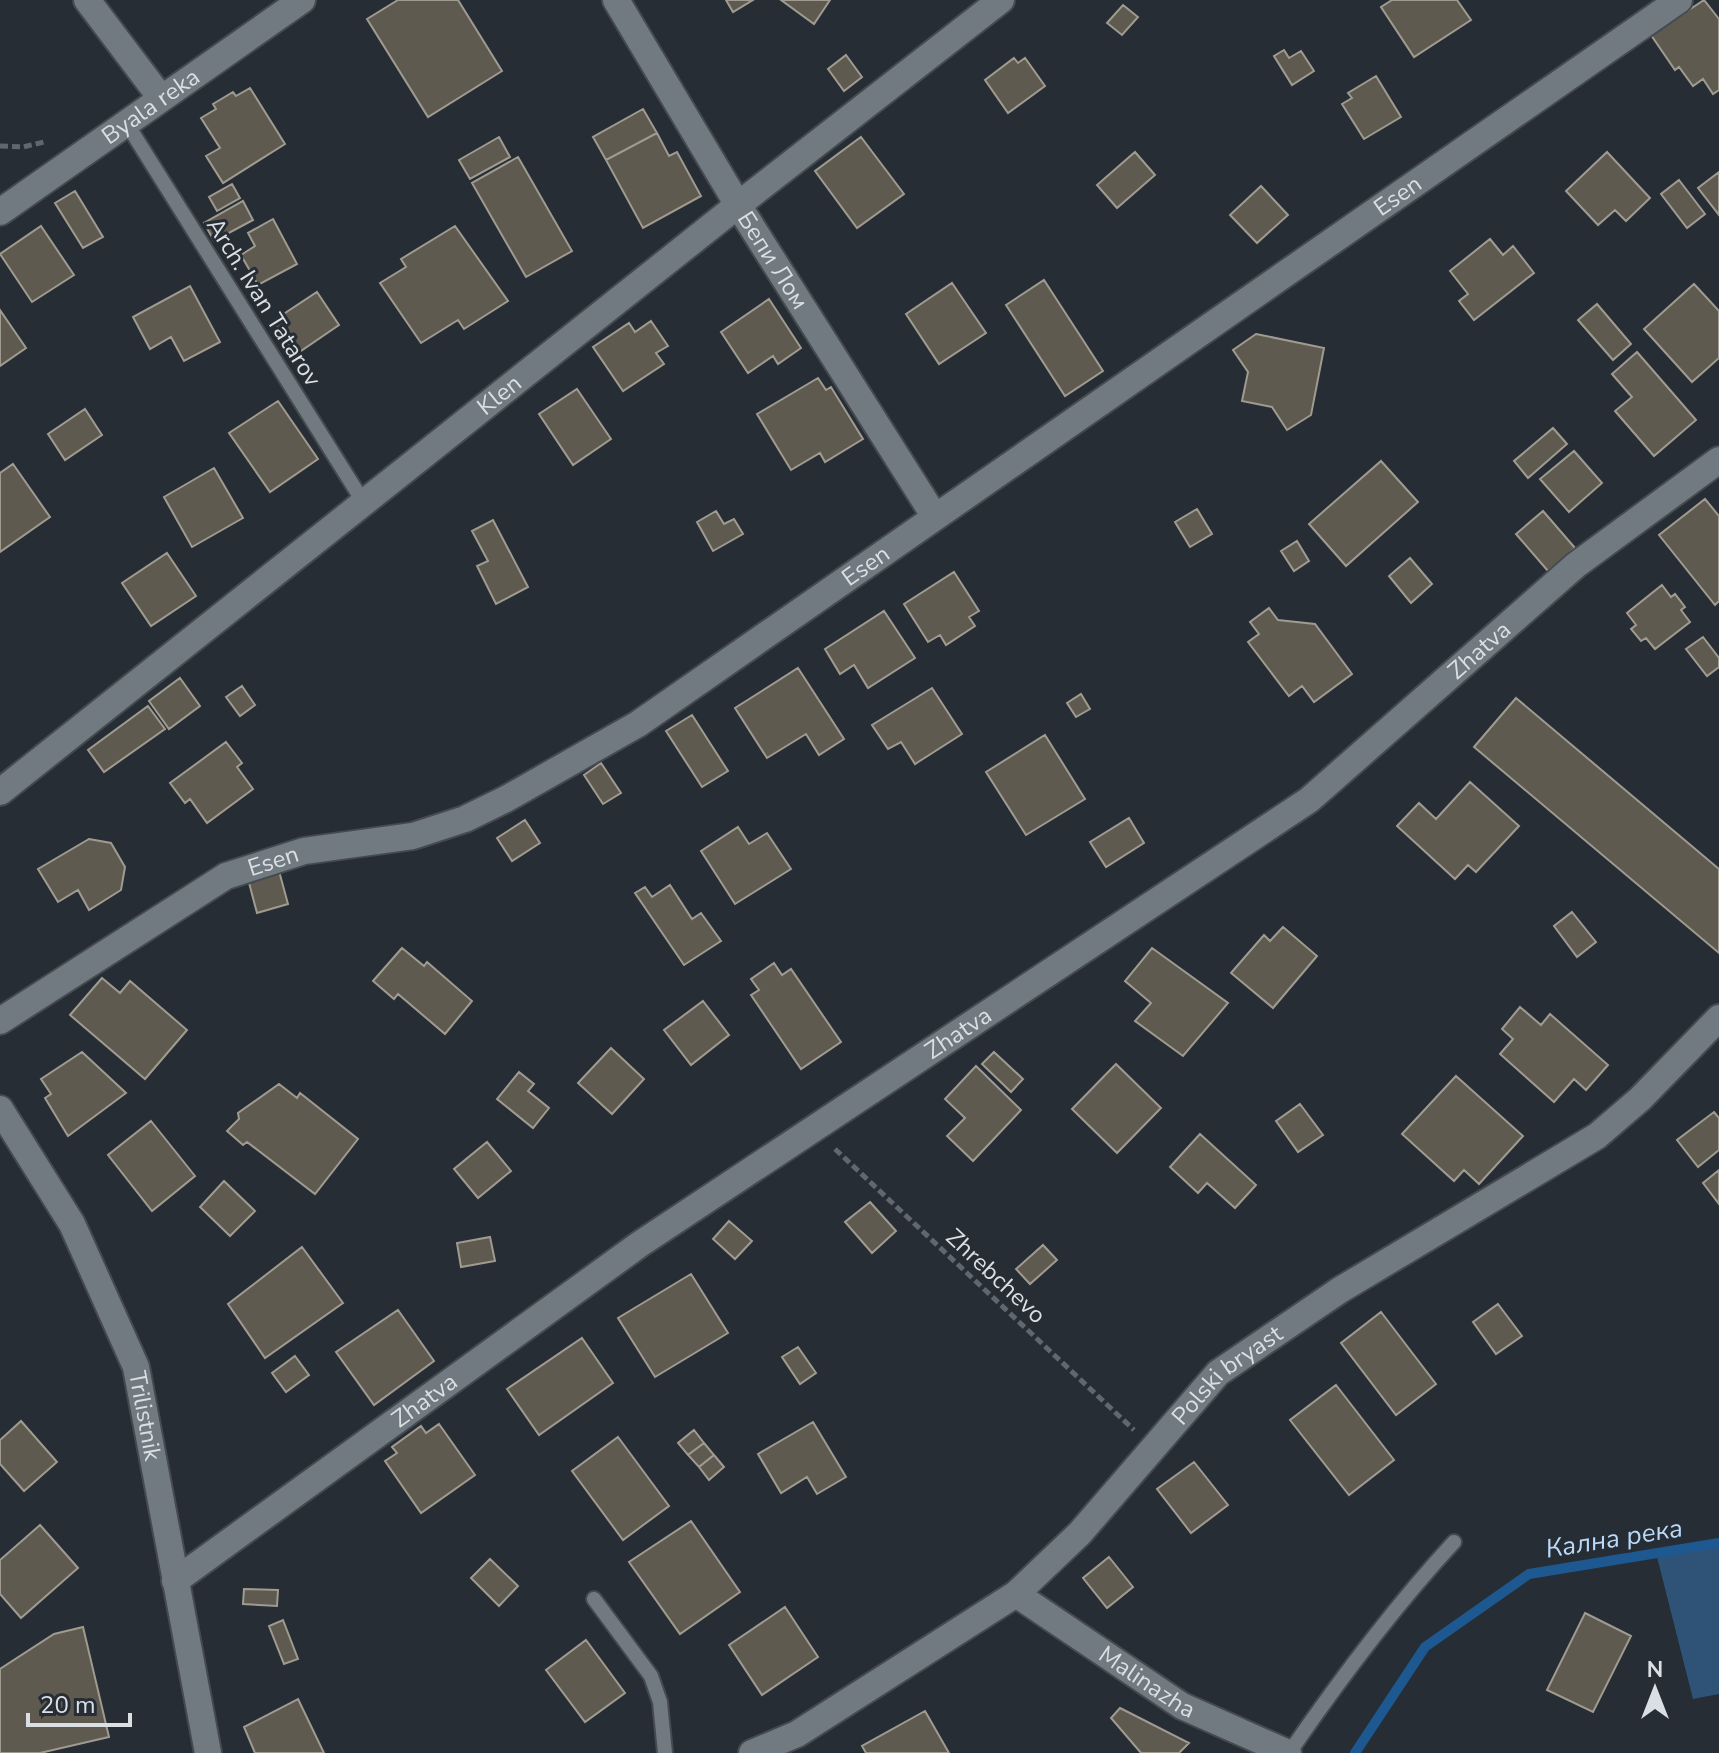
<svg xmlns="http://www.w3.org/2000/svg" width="1719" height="1753" font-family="'Nunito Sans',sans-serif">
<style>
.green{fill:#2f5376}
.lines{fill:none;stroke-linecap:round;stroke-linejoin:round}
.stream{stroke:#1d5990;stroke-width:10}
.building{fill:#5e5a50;stroke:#a09b90;stroke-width:2}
.service-casing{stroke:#444a4f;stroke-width:18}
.minor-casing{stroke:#444a4f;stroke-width:30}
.path{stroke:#61676e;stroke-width:5;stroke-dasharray:8 4;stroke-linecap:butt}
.service{stroke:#717981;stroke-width:14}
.minor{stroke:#717981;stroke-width:26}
.labels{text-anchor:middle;stroke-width:6;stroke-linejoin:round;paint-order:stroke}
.street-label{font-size:24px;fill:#dadfe4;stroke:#262d34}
.water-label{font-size:26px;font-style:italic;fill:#bbd9f9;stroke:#262d34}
</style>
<rect width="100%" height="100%" fill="#262d34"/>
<path class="green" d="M1719,1543V1694L1693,1699L1656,1553Z"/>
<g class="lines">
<path class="stream" d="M1355,1753L1425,1647L1529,1574L1719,1543"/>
</g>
<path class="building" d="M398,0H458L502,71L428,117L367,19Z
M726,0H753L733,12Z
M781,0H830L814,24Z
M1392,0H1457L1471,20L1414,57L1381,7Z
M1704,0L1719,19V90L1713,94L1703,79L1693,86L1679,67L1675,70L1651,35Z
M1123,5L1138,17L1122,35L1107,23Z
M1284,50L1289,58L1301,51L1314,71L1292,85L1274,56Z
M846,55L862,77L844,91L828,69Z
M1014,58L1018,63L1025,58L1045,86L1008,113L985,80Z
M1376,76L1401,117L1364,139L1342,104L1352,98L1348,93Z
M250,88L285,144L223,183L206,156L220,148L201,118L216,109L213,104L233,92L236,96Z
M643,109L657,133L606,160L593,137Z
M657,133L669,156L677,152L701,196L643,228L606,160Z
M499,137L510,157L470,179L459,160Z
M861,137L904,194L857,228L815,171Z
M1135,152L1155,175L1117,208L1097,185Z
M1607,152L1650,198L1626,221L1615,210L1598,225L1566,191Z
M518,157L572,251L526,277L472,183Z
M1719,172V215L1698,188Z
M1679,180L1705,214L1687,228L1661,194Z
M232,184L240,198L217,211L209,197Z
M1261,186L1288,215L1257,243L1230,215Z
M75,191L103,237L83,248L55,203Z
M243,201L253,220L214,241L204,223Z
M273,219L297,264L258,285L241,255L255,246L248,233Z
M41,226L74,275L32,302L0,254Z
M455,226L508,301L464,329L458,320L421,343L380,283L406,267L401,259Z
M1490,239L1503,255L1513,246L1534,273L1474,320L1459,301L1468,294L1450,271Z
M1044,280L1103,371L1065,396L1006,305Z
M952,283L986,333L939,364L906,314Z
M1694,284L1719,311V358L1692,382L1644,329Z
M190,286L220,342L184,361L171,337L150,349L133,317Z
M317,292L339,325L295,355L273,321Z
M769,299L801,348L778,364L773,356L748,373L721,332Z
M1597,304L1631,344L1613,360L1578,320Z
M0,310L26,348L0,366Z
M651,321L668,346L656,353L664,364L623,391L593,347L629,323L635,332Z
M1256,334L1324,348L1311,415L1287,430L1272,407L1242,401L1248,372L1233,350Z
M1637,352L1696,420L1654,456L1615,411L1632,397L1612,374Z
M818,378L826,390L831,387L863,439L825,462L820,453L791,470L757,414Z
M577,389L611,439L573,465L539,414Z
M278,401L318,459L270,492L229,433Z
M85,409L102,435L65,460L48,434Z
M1553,428L1567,444L1528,478L1514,461Z
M1574,451L1602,483L1569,512L1540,479Z
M1381,461L1418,502L1346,566L1309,524Z
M13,464L50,517L0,552V473Z
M214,468L243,518L192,547L164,497Z
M1705,499L1719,516V601L1715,605L1659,535Z
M1197,509L1212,534L1190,547L1175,522Z
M716,511L724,524L734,519L743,534L713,551L697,522Z
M1543,511L1575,548L1548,571L1516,534Z
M493,520L528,587L496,604L477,566L488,561L472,531Z
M1297,541L1309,561L1294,571L1281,551Z
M167,553L196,596L151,626L122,583Z
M1410,558L1432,584L1411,603L1389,576Z
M954,572L979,611L969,617L975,626L946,645L940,635L928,642L904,604Z
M1662,585L1671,597L1675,594L1685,607L1681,610L1690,622L1655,649L1646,638L1641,641L1631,629L1636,625L1627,613Z
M1269,608L1278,620L1315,624L1352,674L1314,702L1302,686L1289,696L1248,642L1259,634L1250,622Z
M884,611L915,658L868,688L854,665L840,674L825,649Z
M1703,637L1719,658V667L1707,676L1686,649Z
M798,668L844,739L819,755L806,734L767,758L735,708Z
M180,678L200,706L169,729L149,701Z
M242,686L255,705L240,716L226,697Z
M932,688L962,734L915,764L901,742L888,749L872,725Z
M1081,694L1090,709L1076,717L1067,703Z
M1516,698L1719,869V953L1474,747Z
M148,706L165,729L104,772L88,750Z
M692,715L728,771L702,787L666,731Z
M1045,735L1085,799L1026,835L986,772Z
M226,742L242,763L237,767L253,789L207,823L190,799L185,803L170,783Z
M601,763L621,793L603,804L584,775Z
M1470,782L1519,826L1476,872L1468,865L1455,879L1397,826L1419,803L1436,819Z
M1129,818L1144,843L1106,867L1090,842Z
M525,820L540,843L512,861L497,838Z
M738,827L749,844L767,833L791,869L735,904L701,851Z
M89,839L111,843L125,867L121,890L89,910L78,890L58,902L38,869Z
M279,871L288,904L257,913L248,879Z
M670,885L692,919L701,913L721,941L684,965L635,893L645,887L652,897Z
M1572,912L1596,942L1577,957L1554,926Z
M1283,927L1317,956L1273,1008L1231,973L1264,935L1270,941Z
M402,948L424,966L427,962L472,1001L445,1034L398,994L394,999L373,981Z
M1152,948L1228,1003L1183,1056L1135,1021L1151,1003L1125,981Z
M774,963L782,975L791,969L841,1042L801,1069L751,995L759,990L751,979Z
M102,978L120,993L130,981L187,1030L145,1079L70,1015Z
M703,1001L729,1035L691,1065L664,1030Z
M1520,1007L1541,1025L1550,1014L1608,1065L1586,1090L1574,1079L1554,1102L1500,1054L1513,1039L1502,1029Z
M611,1048L644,1079L612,1114L578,1083Z
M82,1052L126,1093L68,1136L45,1098L51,1094L41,1079Z
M994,1052L1023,1079L1011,1092L982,1064Z
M1116,1064L1161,1108L1117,1153L1072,1109Z
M976,1066L1021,1110L973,1161L947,1136L965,1118L945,1099Z
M519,1072L534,1084L528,1091L549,1108L533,1128L497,1099Z
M1456,1076L1523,1136L1479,1184L1464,1170L1454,1181L1402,1134Z
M279,1084L297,1098L300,1093L358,1139L315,1194L247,1142L243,1145L227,1131L239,1119L238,1113Z
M1300,1104L1323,1135L1298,1152L1276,1121Z
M1714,1112L1719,1118V1150L1698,1167L1677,1140Z
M151,1121L195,1176L152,1211L108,1155Z
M1200,1134L1256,1185L1235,1208L1207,1183L1198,1193L1170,1167Z
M487,1142L511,1171L478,1198L454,1169Z
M1719,1170V1204L1703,1183Z
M224,1181L255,1211L230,1236L200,1207Z
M870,1202L896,1231L872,1253L845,1222Z
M729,1221L752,1241L735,1259L713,1239Z
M490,1237L495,1261L461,1267L457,1243Z
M1043,1245L1057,1260L1030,1284L1016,1269Z
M302,1247L343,1303L265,1358L228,1304Z
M691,1274L728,1333L655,1377L618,1318Z
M1498,1304L1522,1336L1496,1354L1473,1322Z
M398,1310L434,1361L374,1405L336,1352Z
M1381,1312L1436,1384L1396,1415L1341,1343Z
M582,1338L613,1383L539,1435L507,1389Z
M798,1347L816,1373L800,1384L782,1357Z
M295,1356L309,1375L286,1392L272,1373Z
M1336,1385L1394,1460L1349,1495L1290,1420Z
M21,1421L57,1462L24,1491L0,1464V1440Z
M813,1422L846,1477L817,1494L807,1477L781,1493L758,1454Z
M439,1424L475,1475L421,1513L385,1461L397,1453L392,1447L421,1426L426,1433Z
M694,1430L704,1443L688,1455L678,1443Z
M618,1437L669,1506L623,1540L572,1471Z
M704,1443L714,1455L699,1467L688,1455Z
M714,1455L724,1467L709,1480L699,1467Z
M1194,1462L1228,1505L1191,1533L1157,1489Z
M691,1521L740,1592L680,1634L629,1562Z
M40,1525L78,1568L21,1618L0,1594V1560Z
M1109,1557L1133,1587L1107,1608L1083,1578Z
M490,1559L518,1586L499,1606L471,1578Z
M244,1589L278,1590L277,1606L243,1604Z
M785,1607L818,1657L762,1695L729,1645Z
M1585,1613L1631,1636L1593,1712L1547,1690Z
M283,1620L298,1659L284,1664L269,1626Z
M83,1627L109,1737L40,1753H0V1669L54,1634Z
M586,1640L625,1693L585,1722L546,1670Z
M298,1699L324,1753H255L244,1727Z
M1120,1708L1189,1743L1179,1753H1141L1111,1718Z
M925,1711L949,1753H866L862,1746Z"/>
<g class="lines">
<g class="service-casing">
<path id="service" d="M127,124L364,503
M594,1599L651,1676L660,1702L665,1753
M1289,1753C1340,1679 1393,1608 1454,1542"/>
</g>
<g class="minor-casing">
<g id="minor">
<path d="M87,0L161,98"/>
<path id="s1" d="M616,0L738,205L935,517"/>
<path id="s2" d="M0,212L302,0"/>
<path id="s3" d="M0,792L738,205L1001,0"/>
<path id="s4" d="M0,1021L226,876L304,851L413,836L465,819L506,799L638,724L1679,0"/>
<path id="s5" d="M0,1109L72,1224L136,1367L208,1753"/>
<path id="s6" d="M175,1581L640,1244L1309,800L1576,565L1719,460"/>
<path id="s7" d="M1016,1594L1182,1706L1288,1753"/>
<path id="s8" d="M752,1753L797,1734L1016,1594L1080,1533L1218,1373L1340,1290L1597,1136L1640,1099L1719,1018"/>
</g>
</g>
<path class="path" d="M0,146L23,147L44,142
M835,1149L1134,1430"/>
<use href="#service" class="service"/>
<use href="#minor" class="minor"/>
</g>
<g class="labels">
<g class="street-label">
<text dy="8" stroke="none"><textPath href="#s2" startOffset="184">Byala reka</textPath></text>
<text dy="8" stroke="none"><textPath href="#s4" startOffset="1638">Esen</textPath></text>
<text dy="8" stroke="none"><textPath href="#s1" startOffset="304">Бепи Лом</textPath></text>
<text transform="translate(264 302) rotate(58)" y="8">Arch. Ivan Tatarov</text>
<text dy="8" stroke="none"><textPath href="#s3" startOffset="638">Klen</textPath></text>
<text dy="8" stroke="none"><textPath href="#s4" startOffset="990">Esen</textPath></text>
<text dy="8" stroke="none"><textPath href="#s6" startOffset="1604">Zhatva</textPath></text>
<text dy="8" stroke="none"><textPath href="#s4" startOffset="318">Esen</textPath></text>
<text dy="8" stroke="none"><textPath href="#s6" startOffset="956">Zhatva</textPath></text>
<text transform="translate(996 1276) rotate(43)" y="8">Zhrebchevo</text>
<text dy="8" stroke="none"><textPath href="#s8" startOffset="614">Polski bryast</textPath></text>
<text dy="8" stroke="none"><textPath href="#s6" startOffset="308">Zhatva</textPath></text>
<text dy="8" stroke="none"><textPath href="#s5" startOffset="342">Trilistnik</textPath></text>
<text dy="8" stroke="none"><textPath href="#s7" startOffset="158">Malinazha</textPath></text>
</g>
<g class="water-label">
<text transform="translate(1614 1538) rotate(-9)" y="9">Кална река</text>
</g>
</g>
<g transform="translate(1655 1689)" stroke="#262d34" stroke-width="6" paint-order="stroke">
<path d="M0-6L14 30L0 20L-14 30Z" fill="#dadfe4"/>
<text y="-12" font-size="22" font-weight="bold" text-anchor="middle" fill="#dadfe4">N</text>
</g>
<path d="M28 1713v12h102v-12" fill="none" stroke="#dadfe4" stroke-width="4"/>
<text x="40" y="1713" font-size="24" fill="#dadfe4" stroke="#262d34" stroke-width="6" paint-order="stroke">20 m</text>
</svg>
